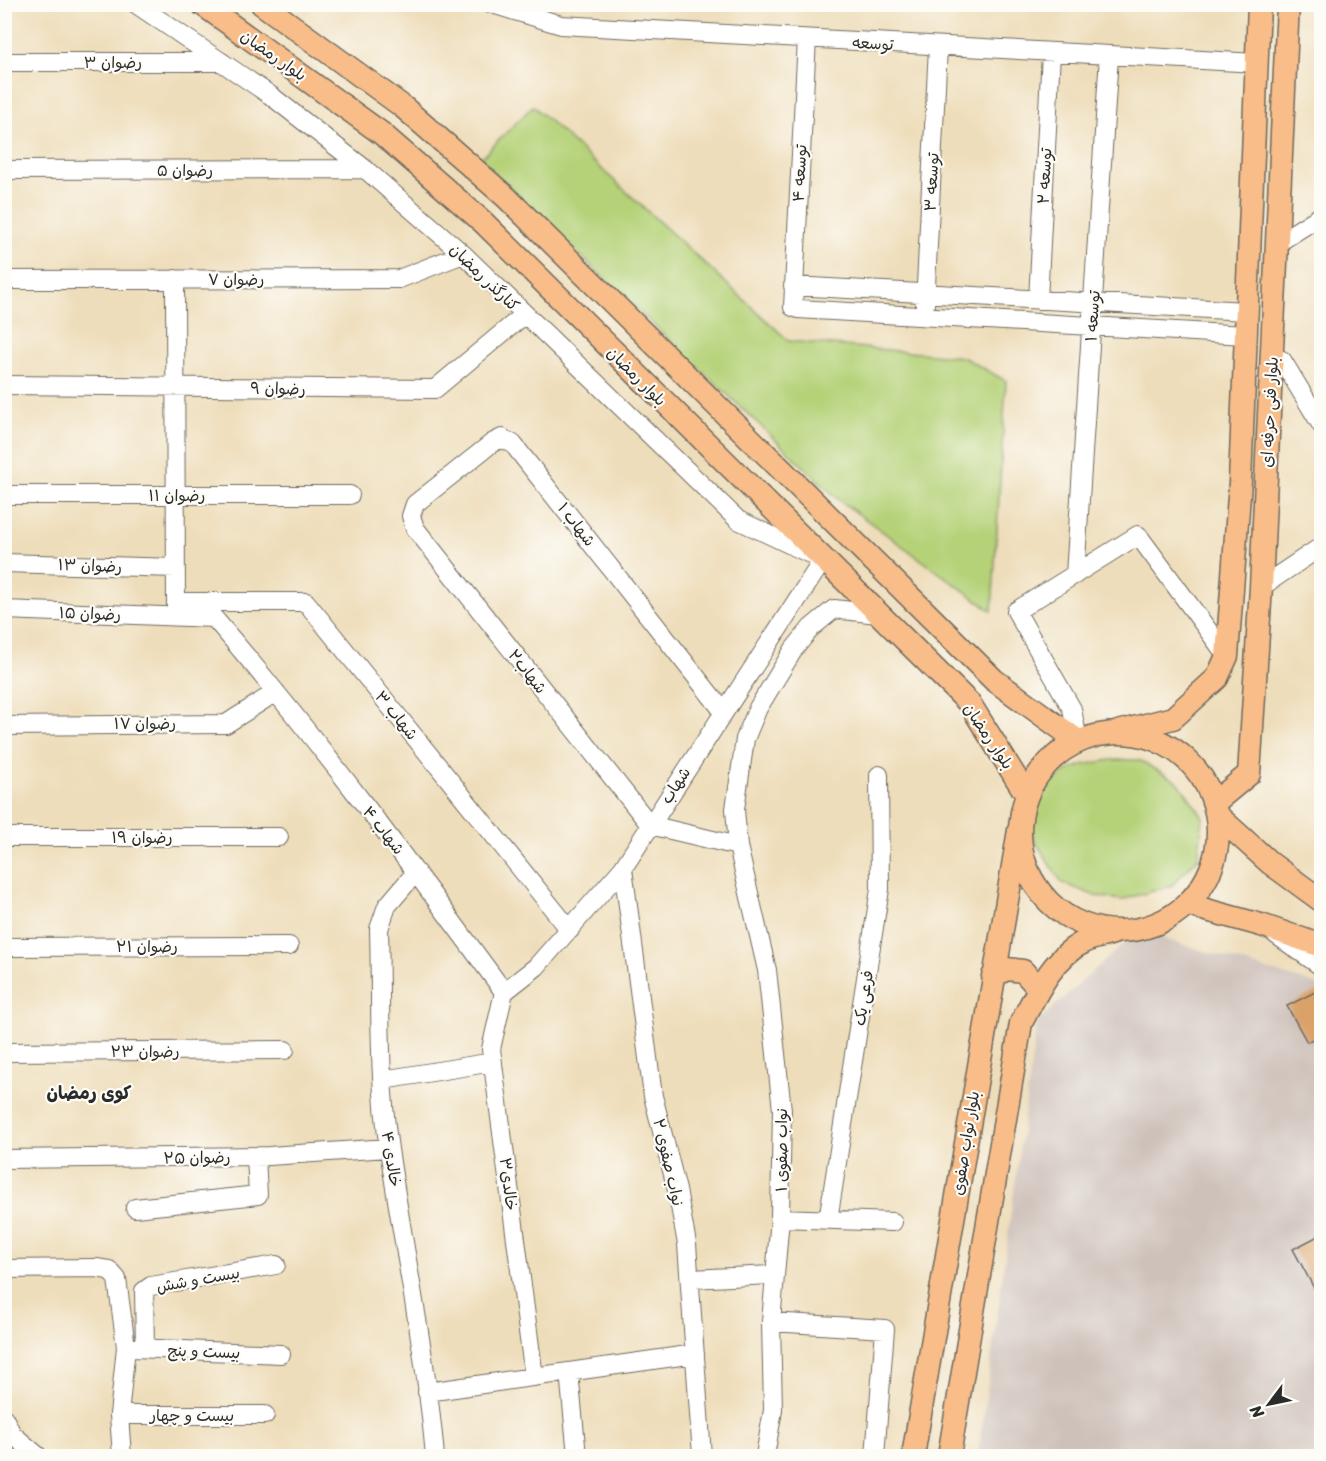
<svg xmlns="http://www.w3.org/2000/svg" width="1326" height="1461" font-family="Sriracha,'Playpen Sans Arabic',sans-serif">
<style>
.industrial{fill:#cec1ba}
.green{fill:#b5d278;stroke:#707e52;stroke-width:1.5}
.building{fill:#daa269}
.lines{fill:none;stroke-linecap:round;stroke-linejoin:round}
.minor-casing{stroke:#6f695d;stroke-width:20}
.major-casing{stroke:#6f695d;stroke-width:25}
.minor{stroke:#fff;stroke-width:18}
.major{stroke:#f8bd89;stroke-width:22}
.labels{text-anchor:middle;stroke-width:4.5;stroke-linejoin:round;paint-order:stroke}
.street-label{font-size:16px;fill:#2b2b2b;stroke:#fdfcf7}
.neighbourhood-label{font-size:18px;font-weight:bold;fill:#2b2b2b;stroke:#fdfcf7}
</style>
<rect width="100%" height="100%" fill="#fdfcf7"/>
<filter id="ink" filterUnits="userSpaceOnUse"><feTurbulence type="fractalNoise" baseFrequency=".0167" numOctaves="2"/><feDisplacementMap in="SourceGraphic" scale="12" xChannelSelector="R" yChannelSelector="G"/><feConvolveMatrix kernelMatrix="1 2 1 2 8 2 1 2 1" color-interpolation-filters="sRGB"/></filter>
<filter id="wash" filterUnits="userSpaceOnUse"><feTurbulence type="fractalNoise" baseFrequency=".008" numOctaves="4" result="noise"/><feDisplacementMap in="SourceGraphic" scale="24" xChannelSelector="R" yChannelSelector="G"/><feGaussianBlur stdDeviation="1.35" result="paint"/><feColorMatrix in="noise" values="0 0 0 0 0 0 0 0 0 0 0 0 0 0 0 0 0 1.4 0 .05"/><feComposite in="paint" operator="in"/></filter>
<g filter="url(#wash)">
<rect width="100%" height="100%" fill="#eeddba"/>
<path class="industrial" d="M1138,931L1321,986V1456H978L1037,1022Z"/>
<path class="green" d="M533,106L789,341L963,357L1006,381L992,611L839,500L479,160Z
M1111,760H1139L1178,782L1203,817L1198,858L1171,886L1121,900L1096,896L1062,883L1033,838L1030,811C1058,773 1063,767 1111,760Z"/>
<g id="blocks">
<path class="building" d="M1317,991L1322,998V1034L1307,1042L1287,1006Z
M1322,1234V1303L1293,1249Z"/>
</g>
</g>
<g filter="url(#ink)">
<use href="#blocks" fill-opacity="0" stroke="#6f695d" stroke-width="1.5"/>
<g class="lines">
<g class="minor-casing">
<path id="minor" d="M136,4L270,95L365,169L463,254L738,520L823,560L623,868L536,967L504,992
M492,4L561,25L1257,63
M807,39L793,307L798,309L1245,335
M4,62H222
M4,170L365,169
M1276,244L1322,215
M175,279L176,614
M4,280L399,279L463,254
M793,286L1246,311
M1038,300L1051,53
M925,305L938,47
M1282,360L1322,426
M4,385L435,389L524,315
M4,495H350
M4,563L176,568
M1075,575L1109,56
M1261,587L1322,546
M176,602H306L570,930
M4,610L214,618C317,738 411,865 504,992
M723,711L513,444L502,438L492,443L415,504L411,516L415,528L650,825L738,846
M4,726L226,724L276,692
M1078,741L1072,709L1016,611L1138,535L1227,656
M4,837H279
M623,868L653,1096L677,1190L687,1244L702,1456
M416,872L387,906L379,929C381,1002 378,1077 389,1149C404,1252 426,1353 435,1456
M1275,934L1322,967
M4,947L289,946
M504,992L491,1049L534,1377
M4,1052L285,1050
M383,1080L493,1062
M4,1159L269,1156L388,1148
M135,1208L258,1195L256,1156
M780,1218L893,1222
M828,1220L880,889L879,775
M4,1269L96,1268L109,1270L117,1279L126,1347L119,1415L122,1456
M691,1279L773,1275
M771,1322L885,1329L875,1456
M134,1348L281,1354
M145,1348L144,1291L151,1286L276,1265
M569,1372L577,1456
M427,1392L695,1354
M119,1415H265
M4,1418L12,1434L38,1456
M765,1456L773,1410L771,1322L780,1218L782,1110L767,970L738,846L735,809L745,739L758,708L794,649L811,628L834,609L878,614"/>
</g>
<g class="major-casing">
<path id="major" d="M202,4L381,133L483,222L970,704L1026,794
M262,4L402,106L506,197L994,680L1078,741
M1118,732L1173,718L1217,678L1227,656L1240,482L1259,4
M1020 832a99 99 0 1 1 198 0a99 99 0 1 1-198 0Z
M1214,803L1249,774L1261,587L1288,4
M1218,816L1270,863L1322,901
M1188,905L1261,925L1322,946
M993,976L1007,969L1023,971L1039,989
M913,1456L1019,830
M949,1456L1021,1023C1036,994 1054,955 1086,941C1094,937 1105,936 1113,933"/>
</g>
<use href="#minor" class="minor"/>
<use href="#major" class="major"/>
</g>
</g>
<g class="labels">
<g class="street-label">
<text transform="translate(873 43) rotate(3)" y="6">توسعه</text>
<text transform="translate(274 55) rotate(35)" y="6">بلوار رمضان</text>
<text x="113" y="68">رضوان ۳</text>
<text x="185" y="176">رضوان ۵</text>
<text transform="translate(799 173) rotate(-87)" y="6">توسعه ۴</text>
<text transform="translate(1044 176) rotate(-87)" y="6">توسعه ۲</text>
<text transform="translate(931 182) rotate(-87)" y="6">توسعه ۳</text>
<text transform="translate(485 277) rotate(44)" y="6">کنارگذر رمضان</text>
<text x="236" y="285">رضوان ۷</text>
<text transform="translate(1092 316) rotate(-86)" y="6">توسعه ۱</text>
<text transform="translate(637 376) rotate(45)" y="6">بلوار رمضان</text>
<text transform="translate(278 388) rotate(1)" y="6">رضوان ۹</text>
<text transform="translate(1269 412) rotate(-87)" y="6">بلوار فنی حرفه ای</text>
<text x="177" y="501">رضوان ۱۱</text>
<text transform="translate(577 524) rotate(52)" y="6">شهاب ۱</text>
<text transform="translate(90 565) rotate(2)" y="6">رضوان ۱۳</text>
<text transform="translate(90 613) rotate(2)" y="6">رضوان ۱۵</text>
<text transform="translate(528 671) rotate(52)" y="6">شهاب۲</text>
<text transform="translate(397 715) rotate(51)" y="6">شهاب ۳</text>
<text x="145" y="729">رضوان ۱۷</text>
<text transform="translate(989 736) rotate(56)" y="6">بلوار رمضان</text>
<text transform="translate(675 785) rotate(-57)" y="6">شهاب</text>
<text transform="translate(384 830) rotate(52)" y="6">شهاب ۴</text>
<text x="142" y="843">رضوان ۱۹</text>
<text x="147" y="952">رضوان ۲۱</text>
<text transform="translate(863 998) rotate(-81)" y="6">فرعی یک</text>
<text x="145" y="1057">رضوان ۲۳</text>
<text transform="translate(965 1143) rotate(-81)" y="6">بلوار نواب صفوی</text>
<text transform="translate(781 1150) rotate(-90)" y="6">نواب صفوی ۱</text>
<text transform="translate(197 1157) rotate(-1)" y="6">رضوان ۲۵</text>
<text transform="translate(392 1159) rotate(81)" y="6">خالدی ۴</text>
<text transform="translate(669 1162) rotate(77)" y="6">نواب صفوی ۲</text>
<text transform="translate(509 1184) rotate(83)" y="6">خالدی۳</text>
<text transform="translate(198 1279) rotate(-10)" y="6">بیست و شش</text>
<text transform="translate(204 1351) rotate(2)" y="6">بیست و پنج</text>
<text x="192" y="1421">بیست و چهار</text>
</g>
<g class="neighbourhood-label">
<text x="89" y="1099">کوی رمضان</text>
</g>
</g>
<rect width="1326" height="1461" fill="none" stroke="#fdfcf7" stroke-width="24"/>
<g transform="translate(1269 1404) rotate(238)" stroke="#fdfcf7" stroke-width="4.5" paint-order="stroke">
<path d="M0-4.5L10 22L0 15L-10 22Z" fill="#2b2b2b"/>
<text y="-9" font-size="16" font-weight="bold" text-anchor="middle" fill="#2b2b2b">N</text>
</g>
</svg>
